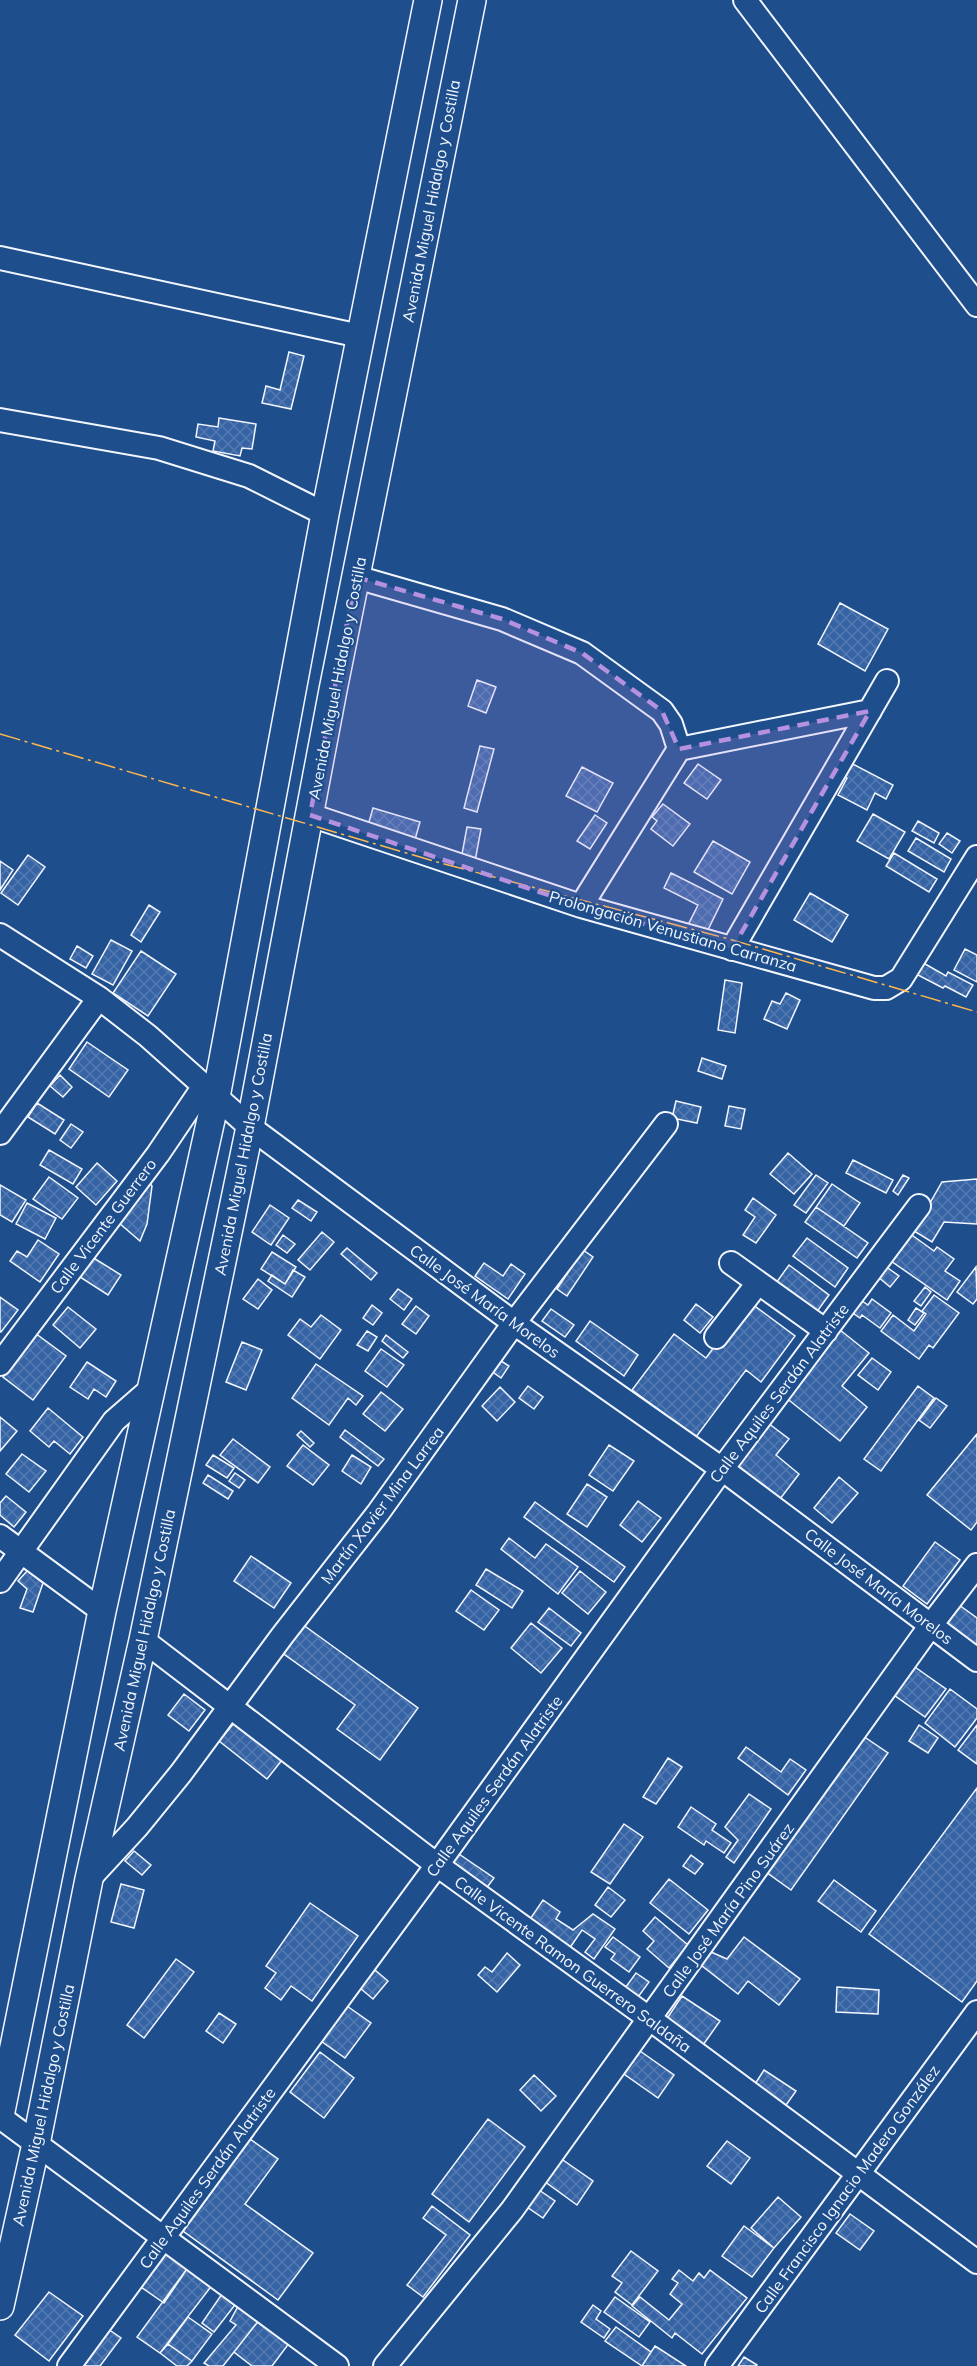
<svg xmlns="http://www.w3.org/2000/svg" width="977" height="2366" font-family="Mulish,sans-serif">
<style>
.building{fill:url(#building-cross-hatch);stroke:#f2f6ff;stroke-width:1.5}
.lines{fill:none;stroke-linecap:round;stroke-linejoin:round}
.minor-casing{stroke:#f2f6ff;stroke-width:26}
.major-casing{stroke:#f2f6ff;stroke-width:30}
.minor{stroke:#1f4e8c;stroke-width:22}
.major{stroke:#1f4e8c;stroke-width:27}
.power{stroke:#ffb74d;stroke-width:1.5;stroke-dasharray:21 4.5 3 4.5;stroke-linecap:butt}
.marked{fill:#b691df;fill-opacity:0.2;stroke:#b691df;stroke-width:4.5;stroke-dasharray:12 8;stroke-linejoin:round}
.labels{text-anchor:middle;stroke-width:4.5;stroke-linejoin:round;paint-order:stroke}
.street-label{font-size:16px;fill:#f2f6ff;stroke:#1f4e8c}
</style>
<defs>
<pattern id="building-cross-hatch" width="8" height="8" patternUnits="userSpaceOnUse" patternTransform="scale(1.5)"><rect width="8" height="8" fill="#3563a3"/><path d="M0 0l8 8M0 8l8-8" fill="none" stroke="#537ab1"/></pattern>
</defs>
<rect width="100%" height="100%" fill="#1f4e8c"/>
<path class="building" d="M289,352L304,356L291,409L262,403L266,386L280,390Z
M219,418L256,424L252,449L242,448L240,456L213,451L215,441L196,437L198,424L218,427Z
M840,603L888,629L865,671L818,644Z
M477,680L496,687L486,713L468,706Z
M480,746L494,749L477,812L464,808Z
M847,761L893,785L886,799L875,793L867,810L838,795L847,778L840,775Z
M698,764L721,780L707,799L684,783Z
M582,767L613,783L597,812L566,796Z
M663,804L690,824L673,846L651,829L657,821L652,817Z
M373,808L420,822L414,843L367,829Z
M873,814L905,832L889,859L857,841Z
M595,815L607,823L590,849L577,841Z
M918,821L939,833L934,843L912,831Z
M467,827L481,829L474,867L460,865Z
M947,833L960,841L952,853L939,844Z
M916,838L951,859L944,872L908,851Z
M713,841L750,862L732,894L694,872Z
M894,853L937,879L929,892L886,866Z
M28,855L45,867L18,905L1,893Z
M0,861L13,870L0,890Z
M671,873L723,899L704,938L686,929L698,905L664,888Z
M810,893L848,915L832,942L794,920Z
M149,905L160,912L141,942L131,935Z
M111,940L132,951L113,985L92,974Z
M77,946L93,956L86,968L70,959Z
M965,949L977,955V982L954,970Z
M141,951L176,974L148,1016L113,993Z
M920,961L946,976L948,972L973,985L966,997L945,986L943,988L914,973Z
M725,980L742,983L735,1033L718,1030Z
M786,993L800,1000L787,1029L764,1019L772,1001L780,1004Z
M87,1042L128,1070L109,1097L69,1069Z
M702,1058L726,1066L722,1079L698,1071Z
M60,1075L72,1087L63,1097L50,1086Z
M676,1101L701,1107L697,1123L672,1118Z
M37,1103L64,1120L55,1134L28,1117Z
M729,1106L745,1109L741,1129L725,1126Z
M71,1124L83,1132L71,1148L60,1140Z
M49,1150L82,1169L73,1184L40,1165Z
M788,1153L812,1174L794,1194L770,1174Z
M853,1160L893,1180L886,1193L846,1173Z
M97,1163L117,1181L96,1205L76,1187Z
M816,1175L828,1183L806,1213L794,1205Z
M903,1175L909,1178L898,1195L893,1191Z
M49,1177L78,1198L62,1219L33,1199Z
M977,1179V1224L944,1222L932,1242L914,1231L942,1182Z
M147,1180L152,1186L147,1224L140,1241L112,1217Z
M832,1184L860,1203L844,1226L816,1207Z
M0,1185L26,1200L12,1222L0,1215Z
M753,1198L776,1215L756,1243L743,1235L755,1217L745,1210Z
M298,1200L317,1212L311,1221L292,1208Z
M27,1203L56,1218L45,1239L16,1224Z
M270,1205L289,1218L271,1245L252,1232Z
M816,1207L868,1243L857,1258L805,1222Z
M322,1232L334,1242L310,1270L298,1260Z
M909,1233L934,1251L937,1247L954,1259L945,1271L960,1281L947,1300L891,1261Z
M283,1235L295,1244L287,1253L276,1245Z
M807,1238L848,1268L835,1287L793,1256Z
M38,1240L59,1254L40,1282L10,1261L17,1251L27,1257Z
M347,1248L377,1273L371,1280L341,1254Z
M583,1250L593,1257L567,1296L557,1289Z
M272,1252L296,1267L285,1284L261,1269Z
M92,1257L121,1275L108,1295L80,1277Z
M484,1263L503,1276L511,1264L525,1274L508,1299L475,1276Z
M789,1265L829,1295L816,1313L776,1283Z
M885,1266L899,1276L890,1287L877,1276Z
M976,1267L977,1299L973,1304L957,1292Z
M293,1270L305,1277L292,1297L268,1281L272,1275L285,1284Z
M258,1279L272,1290L258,1309L243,1299Z
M925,1287L931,1292L921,1306L914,1301Z
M398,1289L412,1299L404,1310L390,1299Z
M934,1295L959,1313L933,1348L929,1345L919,1359L881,1331L893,1315L914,1331L926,1314L922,1311Z
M0,1297L18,1310L1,1332H0Z
M859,1299L868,1305L872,1299L891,1313L880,1328L862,1315L860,1318L850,1311Z
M748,1301L795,1336L761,1382L746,1370L696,1437L632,1390L674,1334L706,1358Z
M696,1304L713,1317L700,1333L684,1320Z
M372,1305L382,1313L373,1325L363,1318Z
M416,1306L429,1316L416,1334L402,1324Z
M68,1307L96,1329L80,1348L53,1325Z
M916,1308L924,1313L915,1325L908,1320Z
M551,1309L574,1325L565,1337L542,1321Z
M321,1315L341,1330L320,1359L288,1335L300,1319L311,1327Z
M590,1321L638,1355L624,1376L576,1341Z
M840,1330L869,1353L842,1386L867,1407L840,1441L785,1397Z
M367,1331L377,1337L368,1351L357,1345Z
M35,1333L66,1356L33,1400L3,1377Z
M386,1335L408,1352L403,1358L382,1341Z
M242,1342L262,1350L246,1390L226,1382Z
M381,1349L404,1365L387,1387L365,1371Z
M872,1358L891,1372L878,1390L858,1375Z
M498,1359L509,1366L501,1378L490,1370Z
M87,1362L116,1381L106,1397L94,1389L88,1399L70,1387Z
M316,1364L363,1396L356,1405L348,1398L329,1425L292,1398Z
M528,1386L543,1397L534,1409L519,1398Z
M918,1386L934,1398L881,1471L864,1459Z
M500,1387L515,1402L497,1421L482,1406Z
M381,1392L403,1409L385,1431L363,1414Z
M936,1398L947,1406L930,1428L919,1420Z
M48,1408L83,1437L70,1454L54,1441L49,1447L30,1431Z
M0,1417L17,1431L0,1451Z
M768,1423L789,1439L776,1455L799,1474L780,1499L735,1465Z
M345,1430L384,1459L378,1466L340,1437Z
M301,1431L314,1443L310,1447L297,1435Z
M977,1434V1522L971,1530L927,1495Z
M233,1439L270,1467L258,1483L220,1455Z
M303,1445L329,1465L313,1485L287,1466Z
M609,1445L634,1461L613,1491L589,1475Z
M22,1454L46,1471L29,1492L6,1474Z
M213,1455L234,1468L227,1478L206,1465Z
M352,1455L371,1467L361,1484L342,1471Z
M235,1473L245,1480L239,1488L229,1481Z
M208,1475L233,1491L228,1499L203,1483Z
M839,1477L858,1493L832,1523L814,1508Z
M587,1484L607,1497L587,1527L567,1514Z
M6,1496L26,1512L14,1527L0,1515V1503Z
M638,1501L661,1518L642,1542L620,1525Z
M535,1502L625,1567L614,1582L524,1517Z
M509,1538L535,1558L546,1544L578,1567L558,1594L501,1549Z
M935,1542L960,1560L927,1604L903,1586Z
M251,1556L291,1583L274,1608L234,1581Z
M486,1569L523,1591L512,1608L476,1585Z
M28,1570L43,1583L33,1612L20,1608L27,1589L18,1581Z
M580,1571L606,1592L588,1614L562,1593Z
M471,1590L499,1610L484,1630L456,1611Z
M959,1605L977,1618V1646L946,1624Z
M549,1608L581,1633L571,1646L538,1622Z
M531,1623L562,1648L541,1673L511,1648Z
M302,1624L418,1708L380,1760L337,1729L355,1705L281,1652Z
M912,1665L946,1689L925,1717L891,1693Z
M950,1689L977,1709V1718L955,1747L925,1723Z
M184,1694L205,1710L189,1731L168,1715Z
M235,1722L282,1760L267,1779L219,1741Z
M919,1725L938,1738L928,1753L909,1741Z
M977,1725V1764L958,1750Z
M863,1736L888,1753L791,1890L766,1872Z
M746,1747L781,1772L790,1759L806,1770L788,1795L738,1758Z
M668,1758L682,1767L656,1804L643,1797Z
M977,1788V1981L962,2002L869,1934Z
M749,1794L771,1809L734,1863L726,1857L738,1840L725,1827Z
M691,1807L716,1824L712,1830L731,1843L724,1853L706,1841L704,1845L678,1827Z
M624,1824L643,1837L610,1884L591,1872Z
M134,1851L151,1865L142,1875L125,1861Z
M456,1852L494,1878L485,1890L447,1864Z
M691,1855L703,1864L695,1874L683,1866Z
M669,1879L708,1910L689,1934L650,1903Z
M834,1880L876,1911L861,1932L818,1901Z
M121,1884L144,1890L134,1928L111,1922Z
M608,1887L625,1900L611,1917L595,1905Z
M543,1900L560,1912L556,1919L573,1930L593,1914L615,1929L594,1959L585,1952L595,1939L582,1930L567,1952L526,1925Z
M310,1903L358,1936L312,2001L291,1986L281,2000L265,1988L276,1973L266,1966Z
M655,1917L688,1945L669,1968L647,1949L654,1941L643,1931Z
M613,1937L640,1957L629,1972L611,1959L615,1954L605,1947Z
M744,1937L800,1979L779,2005L748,1981L738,1994L701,1965L711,1952L727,1959Z
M507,1953L520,1965L497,1992L478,1975L485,1967L492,1972Z
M176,1959L194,1972L144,2038L127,2025Z
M375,1970L388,1981L373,1999L360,1988Z
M636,1973L649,1982L633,2004L620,1995Z
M837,1987L879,1990L878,2014L836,2012Z
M682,1996L720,2021L703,2045L666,2020Z
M347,2006L371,2023L345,2058L321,2041Z
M219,2013L236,2024L223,2043L206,2031Z
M640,2051L674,2075L658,2098L624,2074Z
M320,2052L354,2078L324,2118L290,2092Z
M764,2070L796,2091L784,2108L753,2087Z
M534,2075L556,2096L541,2111L520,2090Z
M488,2119L525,2147L469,2222L432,2194Z
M250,2139L278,2159L245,2204L313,2253L278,2300L183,2231Z
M727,2141L750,2158L731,2184L707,2166Z
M560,2158L593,2181L577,2205L544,2181Z
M539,2190L555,2201L543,2218L527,2207Z
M778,2197L801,2217L774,2248L751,2228Z
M432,2206L470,2235L423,2297L407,2285L446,2235L423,2218Z
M850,2214L874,2231L860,2250L836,2233Z
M744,2226L774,2248L752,2277L722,2256Z
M164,2247L189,2266L164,2303L138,2285Z
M631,2251L658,2271L632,2305L615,2292L622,2283L612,2276Z
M189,2266L213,2284L160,2353L137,2337Z
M679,2270L693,2281L699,2273L704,2278L710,2270L747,2298L702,2354L675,2333L672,2338L632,2306L640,2297L669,2320L682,2304L670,2294L678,2283L672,2279Z
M224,2291L238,2301L214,2332L202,2323Z
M49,2292L83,2316L49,2361L15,2335Z
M615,2297L650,2322L639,2337L604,2312Z
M240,2303L260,2319L223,2366H209L204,2363L236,2325L230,2321Z
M593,2305L601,2311L596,2319L610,2329L604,2338L581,2322Z
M188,2317L212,2334L192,2361L168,2344Z
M260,2319L290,2342L272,2366H252L234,2352Z
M616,2327L651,2352L642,2366L605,2341Z
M108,2329L121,2338L100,2366H81Z
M168,2344L192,2361L187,2366H177L160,2353Z
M655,2346L686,2366H642Z
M744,2357L757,2365L756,2366H738Z"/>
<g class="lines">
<g class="minor-casing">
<path id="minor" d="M745,0L977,305
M0,258L360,336
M0,420L159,448L249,476L325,514
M356,577L502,619L582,653L662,711L671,724L679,749
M310,815L581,906L874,988H886L901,979L977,857
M581,906L679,749L870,711
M0,935L99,998L148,1036L250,1127L514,1323L722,1469L977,1660
M732,949L887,681
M0,1133L99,998
M731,1263L826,1331
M716,1337L758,1283
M0,1364L158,1154L204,1086
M0,1536L102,1611
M0,1581L114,1421L153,1387
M143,1640L437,1865L650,2019L977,2262
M89,1879L137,1827L181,1773L282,1636L378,1513L514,1323L666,1124
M0,2117L337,2366
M69,2366L437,1865L722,1469L919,1206
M385,2366L512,2210L931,1625L977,1565
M717,2366L977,2012"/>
</g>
<g class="major-casing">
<path id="major" d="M0,2116L102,1611L216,1097L325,514L428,0
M0,2306L36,2144L89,1879L143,1640L250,1127L333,690L472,0"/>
</g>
<use href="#minor" class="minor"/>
<use href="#major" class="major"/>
<path class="power" d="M0,734L437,862L729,939L977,1012"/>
</g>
<path class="marked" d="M356,577L502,619L582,653L662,711L679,749L870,711L732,949L581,906L310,815Z"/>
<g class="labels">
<g class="street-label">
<text transform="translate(431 201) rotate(-79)" y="6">Avenida Miguel Hidalgo y Costilla</text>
<text transform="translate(337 678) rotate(-79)" y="6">Avenida Miguel Hidalgo y Costilla</text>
<text transform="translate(673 931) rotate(16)" y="6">Prolongación Venustiano Carranza</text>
<text transform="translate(243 1154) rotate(-79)" y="6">Avenida Miguel Hidalgo y Costilla</text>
<text transform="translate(103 1226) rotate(-53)" y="6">Calle Vicente Guerrero</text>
<text transform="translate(485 1301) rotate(36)" y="6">Calle José María Morelos</text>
<text transform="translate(779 1393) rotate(-53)" y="6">Calle Aquiles Serdán Alatriste</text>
<text transform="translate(382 1505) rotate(-53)" y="6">Martín Xavier Mina Larrea</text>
<text transform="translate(879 1586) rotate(37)" y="6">Calle José María Morelos</text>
<text transform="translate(144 1630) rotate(-78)" y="6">Avenida Miguel Hidalgo y Costilla</text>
<text transform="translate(494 1786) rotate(-54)" y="6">Calle Aquiles Serdán Alatriste</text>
<text transform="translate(728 1910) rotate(-54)" y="6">Calle José María Pino Suárez</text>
<text transform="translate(573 1964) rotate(36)" y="6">Calle Vicente Ramon Guerrero Saldaña</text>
<text transform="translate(43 2105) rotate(-78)" y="6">Avenida Miguel Hidalgo y Costilla</text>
<text transform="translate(207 2178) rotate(-54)" y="6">Calle Aquiles Serdán Alatriste</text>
<text transform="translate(847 2189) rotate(-54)" y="6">Calle Francisco Ignacio Madero González</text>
</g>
</g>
</svg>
